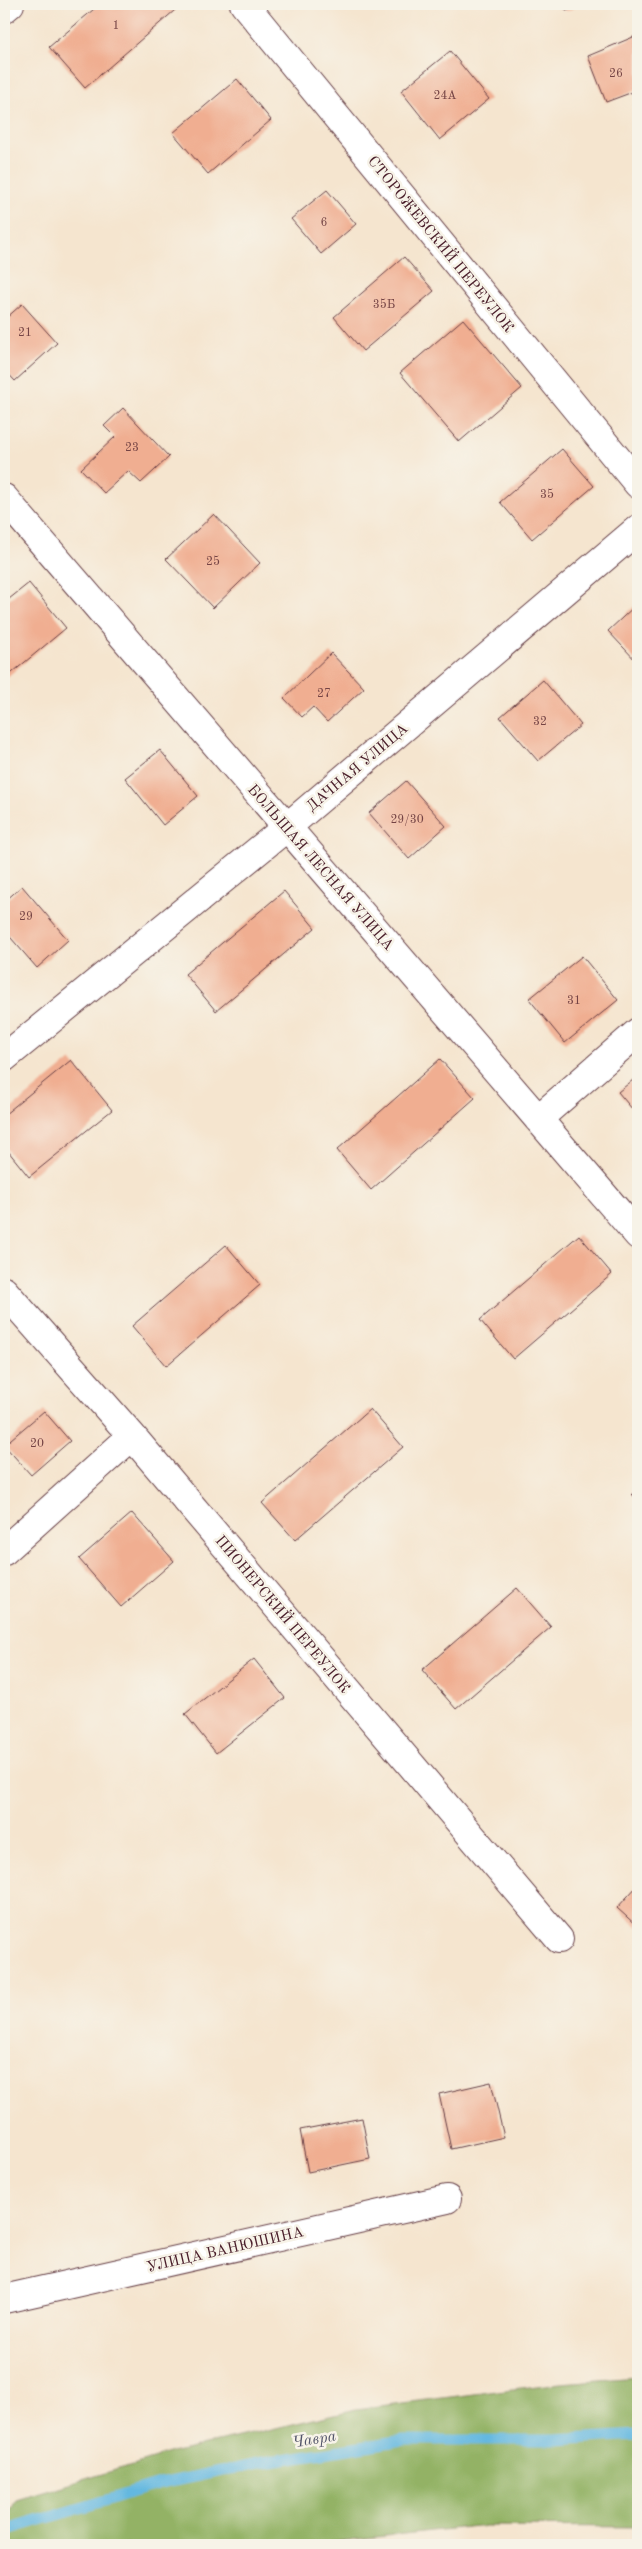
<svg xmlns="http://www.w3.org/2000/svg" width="642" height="2549" font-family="'Old Standard TT',serif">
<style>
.forest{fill:#93b265;stroke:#6e6848}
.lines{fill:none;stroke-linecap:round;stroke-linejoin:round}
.stream{stroke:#64b8e0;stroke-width:11}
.building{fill:#f0ae91}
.minor-casing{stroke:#643d44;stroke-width:30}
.minor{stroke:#fff;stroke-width:28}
.labels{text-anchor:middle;stroke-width:5;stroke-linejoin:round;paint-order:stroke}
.number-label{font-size:12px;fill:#744344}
.street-label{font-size:15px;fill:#4a1f2b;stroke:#f7f3e8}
.water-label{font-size:16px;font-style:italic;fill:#53556a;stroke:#f7f3e8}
</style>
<rect width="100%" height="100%" fill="#f7f3e8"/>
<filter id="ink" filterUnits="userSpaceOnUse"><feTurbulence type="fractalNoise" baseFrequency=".02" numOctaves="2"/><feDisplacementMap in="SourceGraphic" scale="10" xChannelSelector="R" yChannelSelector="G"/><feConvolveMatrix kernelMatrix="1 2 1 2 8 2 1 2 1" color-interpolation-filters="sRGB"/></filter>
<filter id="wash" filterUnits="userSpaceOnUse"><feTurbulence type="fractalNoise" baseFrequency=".0096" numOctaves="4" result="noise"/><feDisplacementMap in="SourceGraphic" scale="20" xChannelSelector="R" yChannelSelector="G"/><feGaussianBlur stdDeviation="1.12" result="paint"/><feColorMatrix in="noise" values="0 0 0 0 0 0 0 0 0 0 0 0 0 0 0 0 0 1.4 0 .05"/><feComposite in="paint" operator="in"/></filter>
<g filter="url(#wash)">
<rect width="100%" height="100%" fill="#f5e5cf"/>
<path class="forest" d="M638,2377V2527L477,2526L304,2545H4V2524L16,2500L175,2452L356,2409L560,2383Z"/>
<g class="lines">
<path class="stream" d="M4,2531L160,2484L259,2463L404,2440H555L638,2435"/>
</g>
<g id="blocks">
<path class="building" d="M100,4H182L85,88L49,47Z
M563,4H584L566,11Z
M638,35V90L606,102L588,56Z
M450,51L489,99L440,140L401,91Z
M237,79L271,120L208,174L173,133Z
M327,190L356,224L321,254L291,219Z
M404,257L434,291L363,351L334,317Z
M22,304L57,343L15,381L4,369V320Z
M463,319L522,388L459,442L400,373Z
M123,408L169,457L141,483L128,471L104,493L81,469L115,437L104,426Z
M562,449L594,486L532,539L500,502Z
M214,514L260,563L213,608L166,559Z
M29,583L66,628L7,677L4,673V603Z
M638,603V663L608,631Z
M331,653L364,688L327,722L313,707L302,717L284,698Z
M543,680L581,725L538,761L500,717Z
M160,750L198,796L163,825L125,778Z
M406,781L446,826L409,859L369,813Z
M22,886L68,940L37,968L4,930V902Z
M284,891L315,928L216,1011L185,974Z
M582,956L618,1000L565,1043L529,999Z
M440,1059L475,1098L371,1190L337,1150Z
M71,1060L112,1110L29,1177L4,1146V1115Z
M638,1076V1116L618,1092Z
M579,1235L612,1274L513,1359L480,1320Z
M226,1245L260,1285L166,1366L132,1326Z
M370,1409L403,1447L295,1540L262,1503Z
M44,1411L70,1441L31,1475L4,1445Z
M638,1489V1501L632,1494Z
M132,1513L174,1561L121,1607L79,1559Z
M517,1588L551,1627L456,1709L422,1670Z
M254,1659L285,1698L216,1753L185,1714Z
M638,1885V1927L617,1908Z
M491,2082L504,2137L451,2149L439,2094Z
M362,2118L370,2159L308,2172L300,2130Z"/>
</g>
</g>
<g filter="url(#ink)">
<use href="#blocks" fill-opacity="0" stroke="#643d44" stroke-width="1"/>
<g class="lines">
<g class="minor-casing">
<path id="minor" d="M244,4L638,484
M4,9L10,4
M4,498L638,1235
M4,1058L287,827L638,529
M538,1119L638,1032
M4,1291L132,1436L559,1939
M4,1551L132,1436
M4,2299L447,2199"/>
</g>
<use href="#minor" class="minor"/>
</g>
</g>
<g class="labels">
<g class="number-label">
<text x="116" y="29">1</text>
<text x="616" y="77">26</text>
<text x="445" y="99">24А</text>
<text x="324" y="226">6</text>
<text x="384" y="308">35Б</text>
<text x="25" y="336">21</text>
<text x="132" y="451">23</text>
<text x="547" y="498">35</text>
<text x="213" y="565">25</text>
<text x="324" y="697">27</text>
<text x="540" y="725">32</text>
<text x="407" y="823">29/30</text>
<text x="26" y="920">29</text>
<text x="574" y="1004">31</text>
<text x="37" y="1447">20</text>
</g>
<g class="street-label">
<text transform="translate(441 244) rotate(51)" y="5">СТОРОЖЕВСКИЙ ПЕРЕУЛОК</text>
<text transform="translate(357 767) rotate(-40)" y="5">ДАЧНАЯ УЛИЦА</text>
<text transform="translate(321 867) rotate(49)" y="5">БОЛЬШАЯ ЛЕСНАЯ УЛИЦА</text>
<text transform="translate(283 1614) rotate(50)" y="5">ПИОНЕРСКИЙ ПЕРЕУЛОК</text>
<text transform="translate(225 2249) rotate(-13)" y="5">УЛИЦА ВАНЮШИНА</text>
</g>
<g class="water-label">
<text transform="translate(314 2438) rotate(-9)" y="6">Чавра</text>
</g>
</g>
<rect width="642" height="2549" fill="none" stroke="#f7f3e8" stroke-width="20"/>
</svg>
